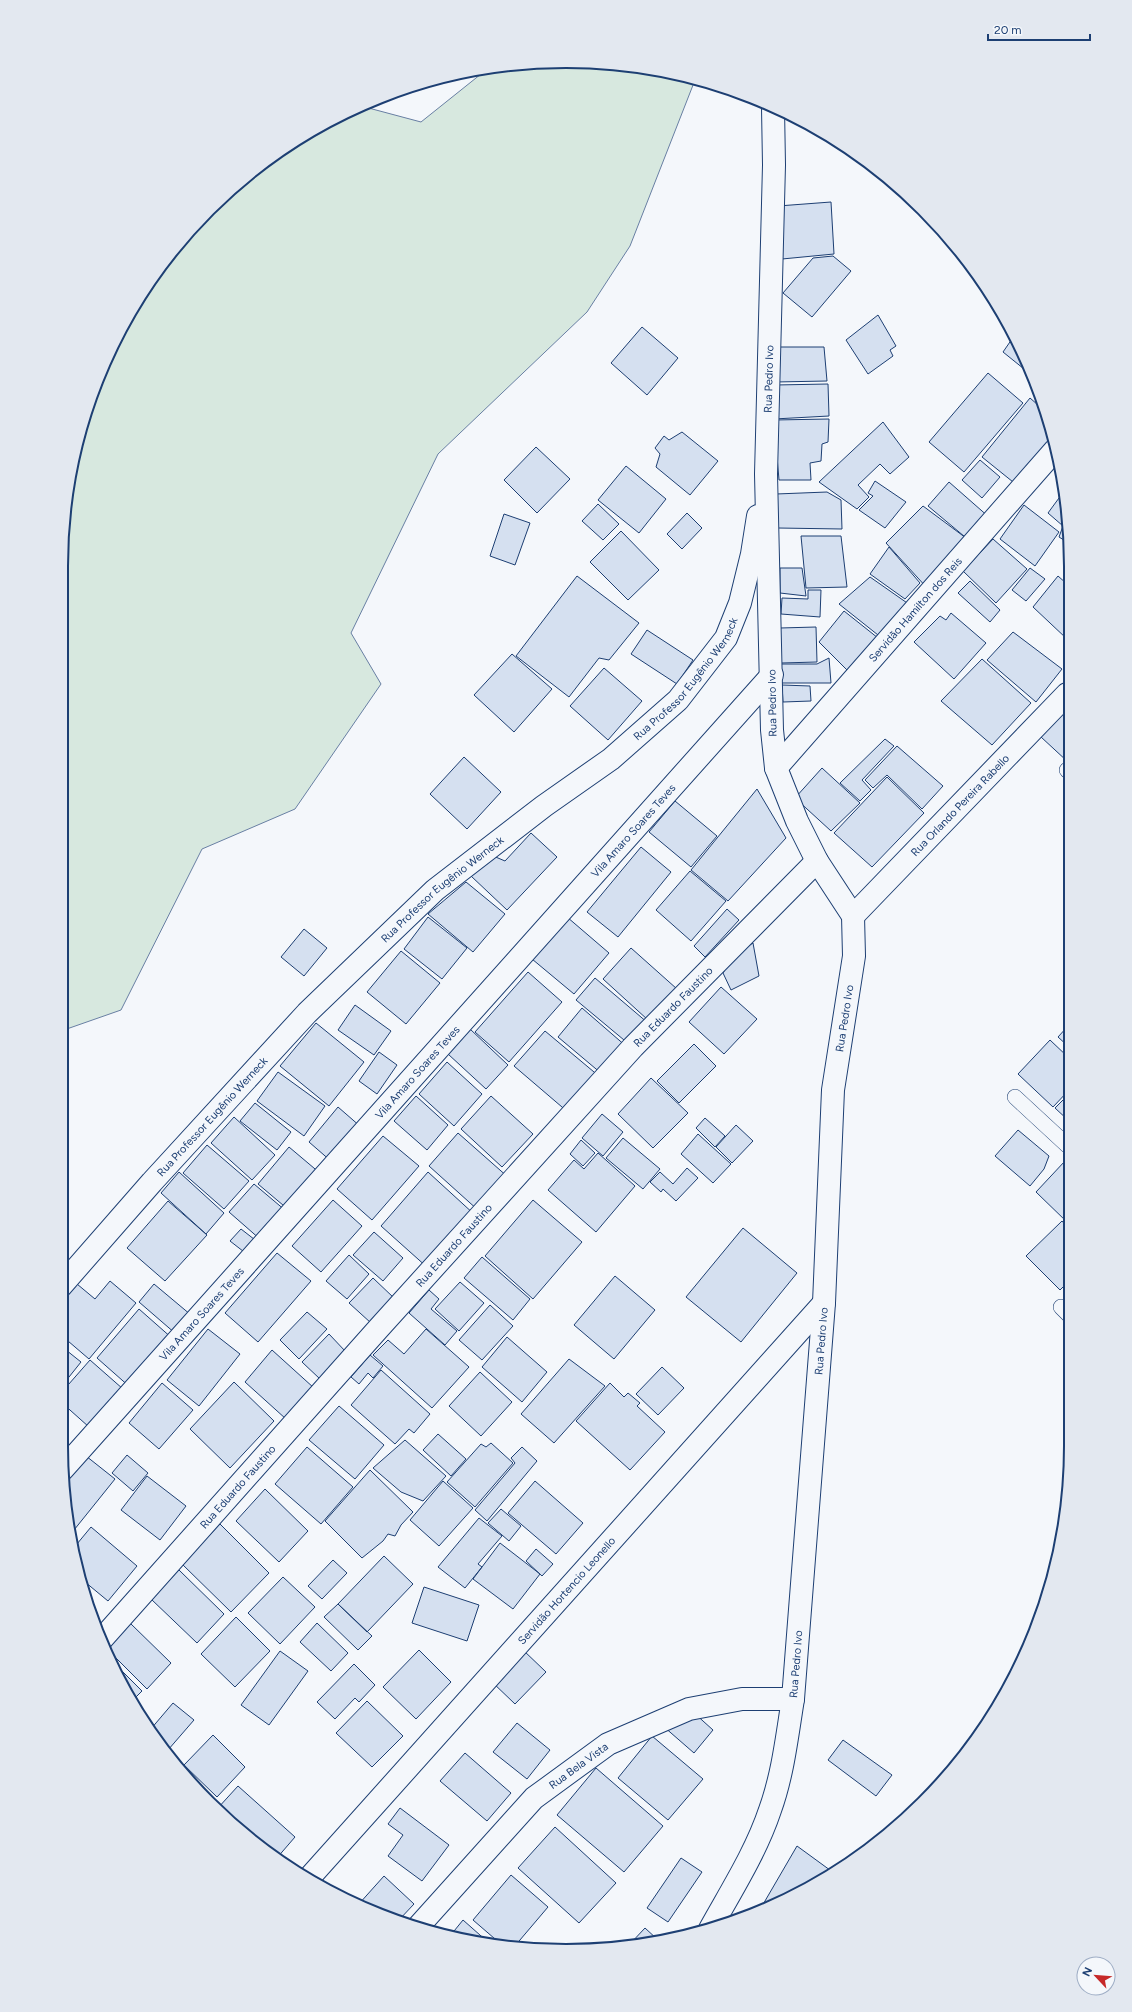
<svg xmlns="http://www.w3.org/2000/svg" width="1132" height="2012" font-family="Figtree,sans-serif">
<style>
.green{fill:#d7e8df;stroke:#687fa3}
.building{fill:#d5e0f0;stroke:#1d3f73}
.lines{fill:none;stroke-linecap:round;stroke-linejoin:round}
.service-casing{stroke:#1d3f73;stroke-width:16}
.minor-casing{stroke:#1d3f73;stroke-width:24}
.service{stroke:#f4f7fb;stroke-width:15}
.minor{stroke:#f4f7fb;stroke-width:22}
.labels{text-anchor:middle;stroke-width:3;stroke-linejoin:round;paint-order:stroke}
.street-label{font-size:11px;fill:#1d3f73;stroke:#f4f7fb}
.rim{fill:none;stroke:#1d3f73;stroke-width:2}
</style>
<rect width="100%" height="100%" fill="#f4f7fb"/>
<path class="green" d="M533,62L632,65L695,80L630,246L587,312L438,454L351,633L381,684L295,809L202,849L121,1010L61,1031L62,533L78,435L129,314L186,233L258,166L342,113L361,106L421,122L486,70Z"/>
<path class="building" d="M831,202L834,254L782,259L778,206Z
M833,256L851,271L812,317L783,293L813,258Z
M878,315L896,346L890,350L893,356L868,374L846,340Z
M642,327L678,358L647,395L611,363Z
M1012,339L1029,373L1003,352Z
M773,347H824L827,381L775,382Z
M988,373L1023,403L964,472L929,442Z
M828,384L829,416L774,419L775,385Z
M1030,398L1046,412L1053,443L1018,486L982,457Z
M829,419L828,442L822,444L821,461L810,463L811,480H779L774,420Z
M883,422L909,457L890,474L880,464L858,485L869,497L857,509L819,482Z
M682,432L718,461L690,495L656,467L660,454L655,448L664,436L669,440Z
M536,447L570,479L537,513L504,480Z
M980,460L1000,477L982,498L962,480Z
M626,466L666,499L639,533L598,500Z
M875,481L906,502L885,528L859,510L873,496L868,493Z
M949,482L990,518L971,542L928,506Z
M827,492L841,500L842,529L778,528L776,494Z
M1059,498L1067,504V542L1059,537L1063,526L1048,513Z
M598,504L619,524L603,540L582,521Z
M1024,505L1059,532L1035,566L1000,539Z
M923,506L970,541L928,589L886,543Z
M687,513L702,528L682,549L667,534Z
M504,514L530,523L515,565L490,556Z
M621,531L659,570L628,600L590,562Z
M801,536H841L847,587L806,588Z
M993,539L1027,569L996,603L963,571Z
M889,547L920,583L905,599L870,574Z
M780,568H802L806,596L780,593Z
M1030,568L1045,579L1026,601L1012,590Z
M577,576L639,623L609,660L599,658L569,697L516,656Z
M1058,576L1067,584V639L1033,607Z
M870,577L910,605L878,635L839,604Z
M970,581L1000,610L990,622L958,593Z
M808,590H821L820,617L781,614L782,598L808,599Z
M844,611L878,638L847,670L819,642Z
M951,613L986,643L954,679L914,642L940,616L946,620Z
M816,627L817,662L781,663L780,628Z
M647,630L693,660L677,684L631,654Z
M1013,632L1062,669L1036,702L987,660Z
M512,654L552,689L514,732L474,695Z
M829,658L831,683H781L780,664H817Z
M982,659L1031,703L992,745L941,701Z
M604,668L642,701L608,740L570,706Z
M782,685L810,686L811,701L783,702Z
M1067,709L1068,762L1041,737Z
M885,739L894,746L862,780L871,790L860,801L840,783Z
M897,746L943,786L922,809L887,775L873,788L865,780Z
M464,757L501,792L467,829L430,794Z
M822,768L860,803L831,831L795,798Z
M887,777L924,813L872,867L834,833Z
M757,789L786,838L728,901L691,870Z
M675,801L717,836L691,867L649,832Z
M531,833L557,857L507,910L471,876L491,855L505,861Z
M641,847L671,872L618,937L587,912Z
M690,871L726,901L691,941L656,910Z
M466,882L505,914L473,952L428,914Z
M727,909L739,920L705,957L694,946Z
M428,917L467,948L442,979L404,949Z
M567,917L609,953L574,994L532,959Z
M304,929L327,948L304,976L281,957Z
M753,943L759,976L731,990L723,973L733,956Z
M631,948L677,989L648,1020L603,979Z
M401,951L440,983L406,1024L367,992Z
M528,972L562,1002L509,1062L475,1032Z
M595,978L648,1023L630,1045L576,1000Z
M721,987L757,1019L724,1054L689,1022Z
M355,1005L391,1031L374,1055L338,1030Z
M582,1008L627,1047L602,1074L558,1037Z
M316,1023L364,1062L329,1106L280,1066Z
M1068,1026L1069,1047L1058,1037Z
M470,1029L508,1065L486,1089L448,1054Z
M545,1031L600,1077L569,1113L514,1066Z
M1050,1040L1069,1058V1090L1053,1107L1018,1074Z
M694,1044L716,1066L679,1103L657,1081Z
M379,1052L397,1065L377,1094L359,1081Z
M447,1062L482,1094L454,1126L419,1094Z
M278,1072L325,1106L304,1136L257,1101Z
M651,1078L688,1113L653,1148L618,1114Z
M1069,1094V1121L1055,1108Z
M416,1096L448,1125L427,1150L394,1121Z
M491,1096L533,1134L502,1167L461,1129Z
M255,1103L291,1132L277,1150L240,1121Z
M338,1107L361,1127L332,1162L309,1142Z
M602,1114L623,1132L603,1156L582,1138Z
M234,1117L275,1155L252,1180L211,1143Z
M705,1118L725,1136L715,1147L696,1128Z
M736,1125L753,1141L732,1163L716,1147Z
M1018,1130L1049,1156L1044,1169L1030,1186L995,1156Z
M458,1133L509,1178L479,1211L429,1166Z
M698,1134L731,1164L713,1183L681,1154Z
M383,1136L419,1166L372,1220L337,1189Z
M623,1138L660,1169L643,1189L606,1158Z
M581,1140L595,1153L583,1166L570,1154Z
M207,1145L249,1181L224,1209L183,1173Z
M289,1147L321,1174L290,1211L258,1184Z
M598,1153L635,1186L596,1232L548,1190L574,1160L584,1169Z
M1065,1161L1069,1164L1068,1223L1036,1192Z
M687,1168L698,1178L676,1201L663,1189L661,1192L650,1182L660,1172L673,1184Z
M179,1172L224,1213L206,1234L161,1193Z
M428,1172L475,1215L428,1268L381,1226Z
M254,1184L286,1211L261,1240L229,1212Z
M333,1200L362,1226L321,1272L292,1246Z
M533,1200L582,1242L533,1299L485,1256Z
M168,1201L207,1235L165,1281L127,1248Z
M1062,1221L1069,1229V1281L1060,1290L1026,1256Z
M743,1228L797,1273L741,1342L686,1297Z
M241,1229L259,1243L248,1255L230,1241Z
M374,1232L403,1258L383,1281L353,1255Z
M277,1253L311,1281L258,1342L225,1313Z
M349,1255L369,1274L347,1299L326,1281Z
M482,1257L530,1299L513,1320L464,1278Z
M615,1276L655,1310L614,1359L574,1325Z
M373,1278L394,1298L371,1323L349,1303Z
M110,1281L136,1303L89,1359L61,1335V1303L77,1284L95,1299Z
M460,1282L484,1303L459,1331L435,1309Z
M154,1284L191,1315L176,1334L139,1302Z
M429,1290L439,1299L431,1309L457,1331L445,1345L409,1313Z
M490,1305L513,1326L482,1360L459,1340Z
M139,1309L173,1339L131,1388L97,1358Z
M307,1312L327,1329L299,1359L280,1340Z
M208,1329L240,1354L199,1406L167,1380Z
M426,1329L469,1367L432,1408L373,1355L388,1340L404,1354Z
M329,1334L346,1352L320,1379L302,1362Z
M507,1337L547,1372L522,1402L482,1367Z
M61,1346L81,1362L61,1387Z
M272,1350L314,1388L286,1419L245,1382Z
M370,1355L383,1366L373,1378L368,1373L359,1384L351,1377Z
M569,1359L605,1386L554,1443L521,1414Z
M90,1360L123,1389L89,1427L61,1402V1393Z
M662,1367L684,1388L658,1415L636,1394Z
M381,1370L430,1414L414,1433L409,1429L395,1444L351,1405Z
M480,1372L512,1402L481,1436L449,1406Z
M234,1382L274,1421L230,1468L190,1429Z
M162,1383L193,1410L159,1449L129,1423Z
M610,1383L624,1397L628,1393L640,1403L637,1406L665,1432L630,1470L576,1421Z
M339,1406L384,1445L355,1479L309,1440Z
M438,1434L466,1459L451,1476L423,1450Z
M405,1440L446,1476L423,1501L401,1492L373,1468Z
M491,1443L513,1463L475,1507L447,1482L481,1444L486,1447Z
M307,1447L353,1487L321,1524L275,1484Z
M522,1447L537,1461L487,1521L475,1510L515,1463L511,1458Z
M127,1455L148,1473L133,1491L112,1473Z
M86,1456L115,1479L70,1535L65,1482Z
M370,1470L413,1512L401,1525L395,1536L388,1534L383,1541L362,1558L325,1521Z
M147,1476L186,1506L160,1540L121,1510Z
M443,1481L473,1508L439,1546L410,1520Z
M535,1481L583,1523L556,1554L508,1513Z
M265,1489L308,1531L279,1562L236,1521Z
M501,1509L521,1526L509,1541L488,1523Z
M479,1518L502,1536L478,1564L482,1567L465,1588L438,1567Z
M220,1524L269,1573L231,1612L182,1564Z
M91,1527L137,1566L108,1601L79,1577L72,1550Z
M500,1543L540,1574L513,1609L473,1579Z
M536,1549L553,1564L542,1576L526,1561Z
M384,1556L413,1584L367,1632L338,1604Z
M333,1560L347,1573L322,1599L308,1586Z
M179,1570L224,1614L197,1643L151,1599Z
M283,1577L315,1607L280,1644L248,1613Z
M424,1587L479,1605L467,1641L412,1623Z
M338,1604L372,1636L358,1650L324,1617Z
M236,1617L270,1651L235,1687L201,1654Z
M130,1623L171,1663L147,1689L106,1648Z
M317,1623L348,1653L331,1671L300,1642Z
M522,1649L546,1672L515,1704L491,1681Z
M419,1650L451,1682L416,1719L383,1687Z
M280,1651L308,1671L269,1725L241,1705Z
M112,1661L142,1691L131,1702L129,1698Z
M354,1664L375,1685L359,1702L355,1698L335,1719L317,1702Z
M367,1701L403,1736L372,1767L336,1733Z
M173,1703L194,1720L168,1750L157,1741L150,1730Z
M693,1712L713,1730L694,1753L663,1726Z
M517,1723L550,1750L527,1779L493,1752Z
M213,1735L245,1767L217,1797L184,1765Z
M652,1736L703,1779L668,1820L618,1778Z
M843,1740L892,1775L876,1796L828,1760Z
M465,1753L511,1793L487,1821L440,1781Z
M596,1768L663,1826L624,1872L557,1815Z
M238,1786L295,1837L276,1859L233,1826L217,1809Z
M400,1808L449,1845L422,1881L388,1856L403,1835L388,1824Z
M555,1827L616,1883L579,1923L518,1868Z
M797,1846L834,1873L758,1913Z
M681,1858L702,1872L668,1922L647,1908Z
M511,1875L548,1907L514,1947L502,1945L473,1920Z
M384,1876L414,1904L398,1921L373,1912L358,1905Z
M463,1920L489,1943L450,1936Z
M645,1928L658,1940L629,1945Z"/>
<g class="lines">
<g class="service-casing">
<path id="service" d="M1067,770L1068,771
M1015,1097L1069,1147
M1061,1307L1069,1315"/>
</g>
<g class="minor-casing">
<g id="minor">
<path id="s1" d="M776,768L1055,450"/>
<path id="s2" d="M853,916L1067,694"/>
<path id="s3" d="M61,1286L152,1182L307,1013L435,890L544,806L611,759L678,700L726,638L740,603L752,554L758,516"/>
<path id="s4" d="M63,1469L772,675"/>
<path id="s5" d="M102,1639L378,1329L633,1047L817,861"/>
<path id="s6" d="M309,1878L824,1303"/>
<path id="s7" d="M417,1928L534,1798L608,1744L689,1709L742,1699H793"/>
<path id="s8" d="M710,1929C731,1891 756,1852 770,1810C783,1774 787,1736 793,1699L824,1303L833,1090L854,956L853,916L817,861L797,821L776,768L772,730L766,474L774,165L773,108"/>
</g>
</g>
<use href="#service" class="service"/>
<use href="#minor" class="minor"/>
</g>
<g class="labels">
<g class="street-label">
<text dy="4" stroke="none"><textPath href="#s8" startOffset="1590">Rua Pedro Ivo</textPath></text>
<text dy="4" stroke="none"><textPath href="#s1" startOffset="211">Servidão Hamilton dos Reis</textPath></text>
<text dy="4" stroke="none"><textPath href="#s3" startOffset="875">Rua Professor Eugênio Werneck</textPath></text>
<text transform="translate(772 703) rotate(-91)" y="4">Rua Pedro Ivo</text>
<text dy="4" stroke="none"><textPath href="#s2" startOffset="154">Rua Orlando Pereira Rabello</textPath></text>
<text dy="4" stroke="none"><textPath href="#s4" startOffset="856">Vila Amaro Soares Teves</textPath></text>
<text dy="4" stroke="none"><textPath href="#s3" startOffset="551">Rua Professor Eugênio Werneck</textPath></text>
<text dy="4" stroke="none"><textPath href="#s5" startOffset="852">Rua Eduardo Faustino</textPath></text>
<text dy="4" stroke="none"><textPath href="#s8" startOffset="930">Rua Pedro Ivo</textPath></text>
<text dy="4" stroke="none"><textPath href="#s4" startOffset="532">Vila Amaro Soares Teves</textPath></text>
<text dy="4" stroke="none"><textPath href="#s3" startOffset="227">Rua Professor Eugênio Werneck</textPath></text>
<text dy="4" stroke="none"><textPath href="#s5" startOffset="528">Rua Eduardo Faustino</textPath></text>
<text dy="4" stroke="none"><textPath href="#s4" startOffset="208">Vila Amaro Soares Teves</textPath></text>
<text dy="4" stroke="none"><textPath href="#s8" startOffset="606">Rua Pedro Ivo</textPath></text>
<text dy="4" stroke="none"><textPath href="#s5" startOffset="204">Rua Eduardo Faustino</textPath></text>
<text dy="4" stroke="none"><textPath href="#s6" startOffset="386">Servidão Hortencio Leonello</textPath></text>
<text dy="4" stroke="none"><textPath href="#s8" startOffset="282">Rua Pedro Ivo</textPath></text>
<text dy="4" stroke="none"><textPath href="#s7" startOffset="230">Rua Bela Vista</textPath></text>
</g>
</g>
<path d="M0 0H1132V2012H0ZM566 68H566A498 498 0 0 1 1064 566V1446A498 498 0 0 1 566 1944H566A498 498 0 0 1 68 1446V566A498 498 0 0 1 566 68Z" fill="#e3e8f0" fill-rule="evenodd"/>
<path class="rim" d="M566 68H566A498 498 0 0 1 1064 566V1446A498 498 0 0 1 566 1944H566A498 498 0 0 1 68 1446V566A498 498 0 0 1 566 68Z"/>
<g transform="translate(1096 1976) rotate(296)"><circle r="19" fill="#f4f7fb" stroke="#9eadc5"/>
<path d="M0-3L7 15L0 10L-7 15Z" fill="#c62828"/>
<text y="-6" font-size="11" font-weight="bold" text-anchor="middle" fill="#1d3f73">N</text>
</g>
<path d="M988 34v6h102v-6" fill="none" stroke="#1d3f73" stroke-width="2"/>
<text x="994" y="34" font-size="12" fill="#1d3f73" stroke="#f4f7fb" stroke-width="3" paint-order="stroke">20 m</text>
</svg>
